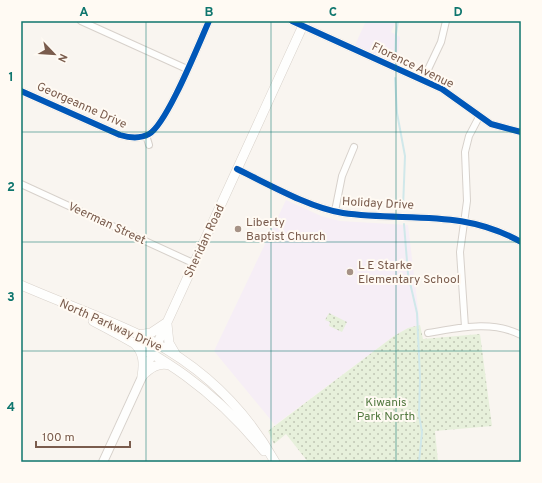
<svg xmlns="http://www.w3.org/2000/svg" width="542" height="483" font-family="Overpass,sans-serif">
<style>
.education{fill:#f6eef6}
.grass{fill:url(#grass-dots)}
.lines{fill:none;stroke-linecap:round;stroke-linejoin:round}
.stream{stroke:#d0e8ea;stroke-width:2}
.minor-casing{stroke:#d7d1cb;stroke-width:8}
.tertiary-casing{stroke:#d7d1cb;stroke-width:10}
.secondary-casing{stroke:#d9d2cb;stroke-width:10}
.minor{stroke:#fefefd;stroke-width:6}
.tertiary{stroke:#fefefd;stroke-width:8}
.secondary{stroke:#fefefd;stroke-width:9}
.cycleway-casing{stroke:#fffaf3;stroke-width:8}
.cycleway{stroke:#0057b8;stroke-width:6}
.grid{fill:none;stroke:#0f766e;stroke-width:1;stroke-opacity:0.55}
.poi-dot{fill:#a69286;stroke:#fffaf3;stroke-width:1.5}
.labels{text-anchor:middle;stroke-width:4;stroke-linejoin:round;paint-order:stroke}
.street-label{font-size:12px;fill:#7a5c4d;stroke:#fffaf3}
.poi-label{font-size:12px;fill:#7a5c4d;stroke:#fffaf3;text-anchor:start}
.park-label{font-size:12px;fill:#537a41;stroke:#fffaf3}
.neatline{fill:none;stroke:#0f766e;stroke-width:1.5}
.grid-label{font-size:13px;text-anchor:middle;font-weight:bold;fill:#0f766e}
</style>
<defs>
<pattern id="grass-dots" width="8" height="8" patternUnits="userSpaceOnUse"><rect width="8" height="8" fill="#e7f0db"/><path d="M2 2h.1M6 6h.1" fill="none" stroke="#c0c6b4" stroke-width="1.8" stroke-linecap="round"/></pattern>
</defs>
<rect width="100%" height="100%" fill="#f9f5f0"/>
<path class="education" d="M366,21H396L391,32L400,37L397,64L355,45Z
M286,200L321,216L340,221L408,225L420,325L408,328L394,336L275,425L214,351Z"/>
<path class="grass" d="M329,313L347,322L342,332L329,326L330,322L325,320Z
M420,325L423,339L480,334L492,426L435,431L438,462H308L286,434L274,444L268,431L394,336L408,328Z"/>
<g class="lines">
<path class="stream" d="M395,62L396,34L398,21
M395,78L397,113L405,156L403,208
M404,224L408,274L417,313L420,377L419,415L422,432L419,462"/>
<g class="minor-casing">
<path id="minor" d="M81,21L187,69
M292,21L442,89L491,124L521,132
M423,80L441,42L446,21
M21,91L120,135C130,138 140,139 149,134C167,124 199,43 209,21
M146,135L149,145
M237,169C268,184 310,208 343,213C407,222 461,208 521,242
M21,184L193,263
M335,211L342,176L354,147
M465,327L460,252L467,201L465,152L469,136L479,117
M428,333C459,328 492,320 521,335"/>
</g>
<g class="tertiary-casing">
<path id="tertiary" d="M103,462L153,353"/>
</g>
<g class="secondary-casing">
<path id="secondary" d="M21,285C64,304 109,319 150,340C203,368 246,410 275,462
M93,321C164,358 212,387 264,451
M167,324L169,343L176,355
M138,335L151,333L166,323
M135,344C144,353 144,364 142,376
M153,353L305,21
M142,376C150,368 158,362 170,365"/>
</g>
<use href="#minor" class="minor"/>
<use href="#tertiary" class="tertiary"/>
<use href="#secondary" class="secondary"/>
<g class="cycleway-casing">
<path id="cycleway" d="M292,21L442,89L491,124L521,132
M21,91L120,135C130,138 140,139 149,134C167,124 199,43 209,21
M237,169C268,184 310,208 343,213C407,222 461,208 521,242"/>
</g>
<use href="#cycleway" class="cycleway"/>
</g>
<path class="grid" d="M146,21V462M271,21V462M396,21V462M21,132H521M21,242H521M21,351H521"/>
<g class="poi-dot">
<circle cx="238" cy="229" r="4"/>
<circle cx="350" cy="272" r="4"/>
</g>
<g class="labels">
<g class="street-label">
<text transform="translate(413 65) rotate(26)" y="4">Florence Avenue</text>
<text transform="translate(82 105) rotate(24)" y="4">Georgeanne Drive</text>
<text transform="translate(378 203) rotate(3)" y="4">Holiday Drive</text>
<text transform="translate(107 223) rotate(25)" y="4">Veerman Street</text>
<text transform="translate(204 241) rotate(-65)" y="4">Sheridan Road</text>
<text transform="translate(111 325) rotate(24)" y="4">North Parkway Drive</text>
</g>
<g class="poi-label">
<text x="246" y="226">Liberty<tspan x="246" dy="14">Baptist Church</tspan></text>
<text x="358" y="269">L E Starke<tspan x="358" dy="14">Elementary School</tspan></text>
</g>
<g class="park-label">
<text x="386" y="406">Kiwanis<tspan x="386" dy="14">Park North</tspan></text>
</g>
</g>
<rect width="542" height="483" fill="none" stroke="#fffaf3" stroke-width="44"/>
<g transform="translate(54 54) rotate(115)" stroke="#fffaf3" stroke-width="3" paint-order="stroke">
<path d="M0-3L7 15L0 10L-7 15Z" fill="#7a5c4d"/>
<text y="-6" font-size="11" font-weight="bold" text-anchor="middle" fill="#7a5c4d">N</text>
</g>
<path d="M36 441v6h94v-6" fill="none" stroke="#7a5c4d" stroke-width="2"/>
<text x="42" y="441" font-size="12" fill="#7a5c4d" stroke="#fffaf3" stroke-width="3" paint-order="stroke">100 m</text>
<rect x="22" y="22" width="498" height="439" class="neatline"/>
<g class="grid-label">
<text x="84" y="16">A</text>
<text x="209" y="16">B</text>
<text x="333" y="16">C</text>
<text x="458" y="16">D</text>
<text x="11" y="81">1</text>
<text x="11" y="191">2</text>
<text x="11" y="301">3</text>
<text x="11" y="411">4</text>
</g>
</svg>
